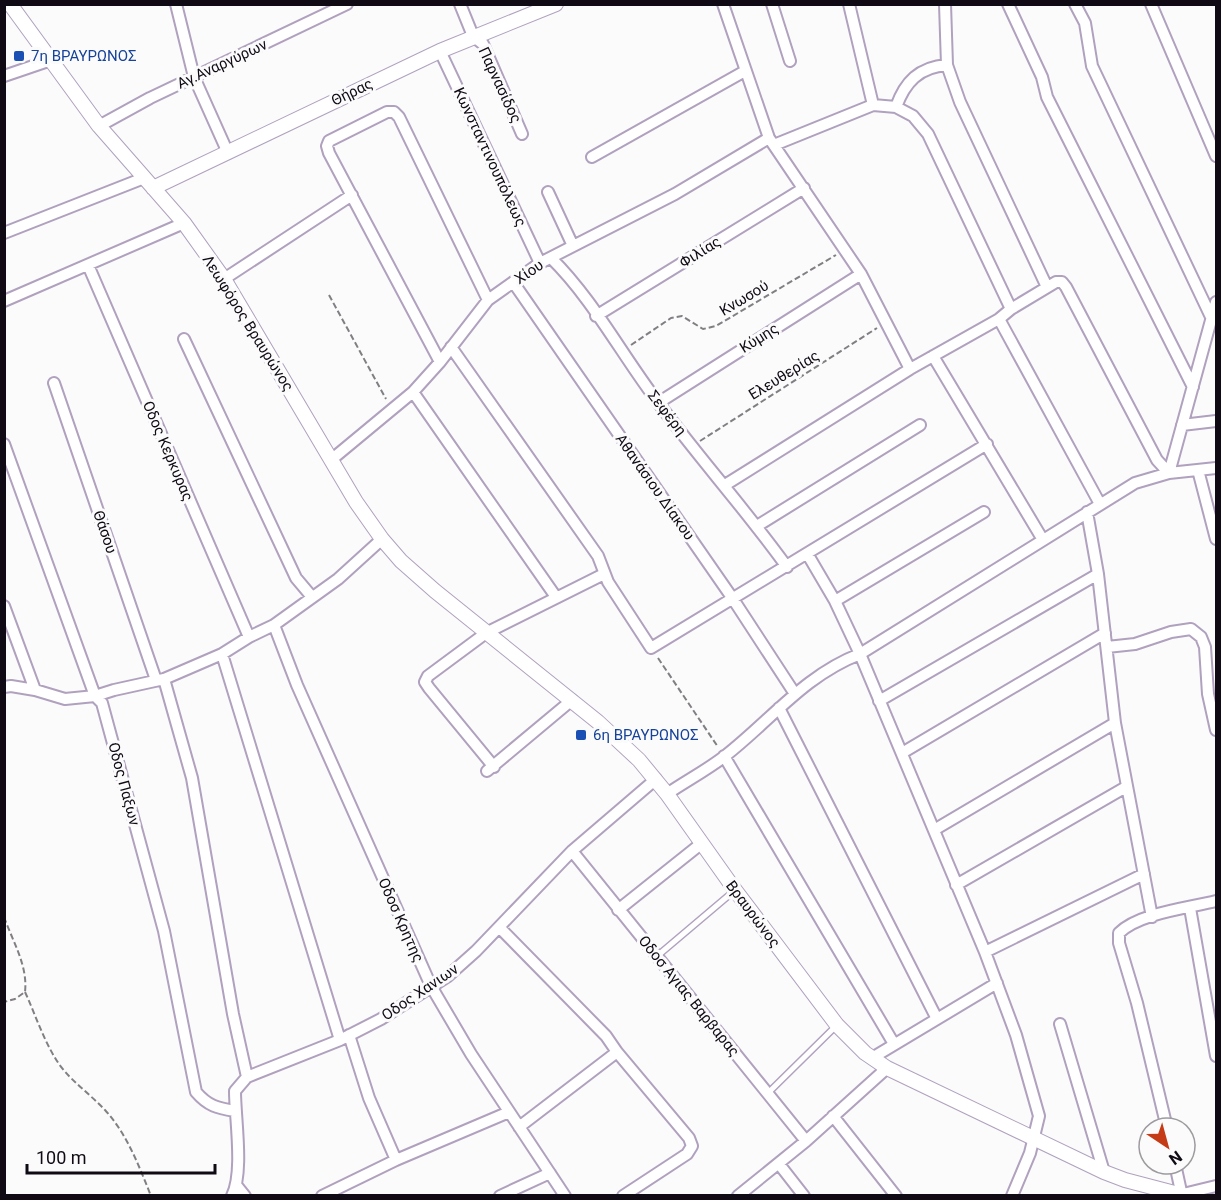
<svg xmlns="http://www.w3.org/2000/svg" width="1221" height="1200" font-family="Roboto,sans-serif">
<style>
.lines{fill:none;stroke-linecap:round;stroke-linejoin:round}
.lane-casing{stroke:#b0a1be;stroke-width:8}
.street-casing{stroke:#b0a1be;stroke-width:14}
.secondary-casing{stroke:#b0a1be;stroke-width:16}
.path{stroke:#827f84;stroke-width:2;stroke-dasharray:6 3;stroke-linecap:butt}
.lane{stroke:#fff;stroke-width:5}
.street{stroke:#fff;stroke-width:10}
.secondary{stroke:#fff;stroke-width:14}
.transit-dot{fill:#1a4fb4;stroke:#fbfbfb;stroke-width:2}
.labels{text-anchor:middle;stroke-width:6;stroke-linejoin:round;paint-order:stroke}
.transit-label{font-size:15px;fill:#164399;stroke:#fbfbfb;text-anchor:start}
.street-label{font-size:15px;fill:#100a14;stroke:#fbfbfb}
</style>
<rect width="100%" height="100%" fill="#fbfbfb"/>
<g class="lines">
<g class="lane-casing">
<path id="lane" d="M656,957L734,891
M768,1093L835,1027"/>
</g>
<g class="street-casing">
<path id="street" d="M176,4L194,77L228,153
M460,4L473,36L483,44L522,134
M723,4L769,138L861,274L910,369
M772,4L790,61
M849,4L873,105
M945,4L947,65L960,102L1047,287
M1008,4L1042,77L1047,97L1193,387
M1075,4L1085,23L1092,66L1212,319
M1151,4L1216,156
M440,51L540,263
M4,76L51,60
M896,107C905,82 919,67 947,65
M99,126L150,98L347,4
M774,145L873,105L896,107L913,116L928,134L1011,309
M592,157L745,71
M548,192L573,246
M4,233L144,178
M551,258C592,298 622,355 657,401C699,458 746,510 787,567
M88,265L249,637
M224,279L352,195
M513,282L733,599L795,694
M4,301L184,223
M596,316L804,188
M999,319L1100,504
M184,339L296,578L312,597
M451,347L598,556L608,582L651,648L987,444
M933,356L1043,540
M440,362L329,153L327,146L329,141L387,112H394L399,117L488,300
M54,383L156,680
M413,392L556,597
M658,403L861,274
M1182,425L1216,421
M4,444L95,696L102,703L164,931L196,1092C208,1106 217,1108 235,1111
M331,460L413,392L440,362L488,300L540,263L675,194L769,138
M1198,470L1216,539
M1169,473L1216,302
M725,485L910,369L999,319L1011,309L1056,282H1062L1066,287L1157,460L1169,473
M1087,512L1098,574L1115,723L1152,917
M757,526L920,425
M808,555L835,601L860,654L985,952L1016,1035L1039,1116L1030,1153L1012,1196
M835,601L984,512
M4,606L35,690
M274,625L297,685L431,986L471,1054L565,1196
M1107,647L1135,644L1171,632L1191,629L1201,637L1205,647L1208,694L1216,730
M222,654L340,1040
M164,679L192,778L233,1014L247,1077
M4,687L11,686L35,690L65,699L95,696L114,690L164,679L222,654L249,637L274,625L338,579L382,539
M879,701L1098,574
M779,708L937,1019
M902,753L1105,633
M724,756L894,1044
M494,767L429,688L425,682L428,676L486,633L604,574
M487,771L572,700
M667,794C686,781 707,770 725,756C771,720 805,675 860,654L1135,483L1169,473L1216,468
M934,830L1115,723
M572,851L806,1141
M956,885L1126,787
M1190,908L1216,1056
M618,910L702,843
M499,927L606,1036L617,1052L689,1138L692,1146L687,1154L623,1196
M985,952L1144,874
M1060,1024L1104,1172
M349,1035L369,1098L396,1160
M872,1058L997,983
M833,1116L896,1196
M519,1127L617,1052
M1167,1128L1137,1003L1119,943V933C1139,913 1189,908 1216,901
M779,1164L804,1196
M1175,1164L1182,1196
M237,1186L245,1196
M1183,1194L1216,1186
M232,1196C244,1172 235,1119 235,1091L247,1077L340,1040L381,1019L448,976L476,951L572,851L656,779
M322,1196L396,1160L509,1112
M500,1196L550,1173
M738,1196L806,1141L887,1068"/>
</g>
<g class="secondary-casing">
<path id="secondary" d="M10,4L99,126L184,223L224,279L356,502L382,539L401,561L435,591L598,722L639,760L667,794L735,890L837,1025L865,1053L887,1068L1104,1172L1125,1180L1186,1196
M153,188L440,51L556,4"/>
</g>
<path class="path" d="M329,295L386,399
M631,345L671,318L682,316L703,329L716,326L836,255
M700,441L877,328
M658,658L718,747
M4,917C13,942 28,966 25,992L15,999L4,1002
M25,992C36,1016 44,1042 59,1064C72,1082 90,1094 105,1110C127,1134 139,1166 151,1196"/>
<use href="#lane" class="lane"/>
<use href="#street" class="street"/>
<use href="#secondary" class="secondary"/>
</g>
<g class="transit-dot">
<rect x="13" y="50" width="12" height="12" rx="3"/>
<rect x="575" y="729" width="12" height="12" rx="3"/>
</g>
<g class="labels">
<g class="transit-label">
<text x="31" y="61">7η ΒΡΑΥΡΩΝΟΣ</text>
<text x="593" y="740">6η ΒΡΑΥΡΩΝΟΣ</text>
</g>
<g class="street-label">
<text transform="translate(222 64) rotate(-25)" y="5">Αγ.Αναργύρων</text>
<text transform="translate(500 85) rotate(65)" y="5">Παρνασίδος</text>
<text transform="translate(352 92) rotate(-26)" y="5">Θήρας</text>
<text transform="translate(490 157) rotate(65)" y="5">Κωνσταντινουπόλεως</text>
<text transform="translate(700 252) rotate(-32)" y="5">Φιλίας</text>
<text transform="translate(529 272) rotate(-34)" y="5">Χίου</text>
<text transform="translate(744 298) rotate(-31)" y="5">Κνωσού</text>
<text transform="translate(248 323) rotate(58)" y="5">Λεωφόρος Βραυρώνος</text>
<text transform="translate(759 338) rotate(-32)" y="5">Κύμης</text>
<text transform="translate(784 375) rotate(-32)" y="5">Ελευθερίας</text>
<text transform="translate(667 413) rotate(52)" y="5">Σεφέρη</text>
<text transform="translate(168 451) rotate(67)" y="5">Οδος Κερκυρας</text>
<text transform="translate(655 487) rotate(55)" y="5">Αθανάσιου Δίακου</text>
<text transform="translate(105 532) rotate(71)" y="5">Θάσου</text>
<text transform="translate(124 784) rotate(75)" y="5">Οδος Παξων</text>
<text transform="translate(753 914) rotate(53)" y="5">Βραυρώνος</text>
<text transform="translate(401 920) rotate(66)" y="5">Οδοσ Κρητης</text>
<text transform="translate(420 992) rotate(-34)" y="5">Οδος Χανιων</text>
<text transform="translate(689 996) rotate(51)" y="5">Οδοσ Αγιας Βαρβαρας</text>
</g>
</g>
<rect width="1221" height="1200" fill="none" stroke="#100a14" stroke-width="12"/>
<g transform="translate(1167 1146) rotate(144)"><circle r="28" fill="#fbfbfb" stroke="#9d9b9f" stroke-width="1.5"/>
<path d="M0-4.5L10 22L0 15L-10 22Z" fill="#c43b16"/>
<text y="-9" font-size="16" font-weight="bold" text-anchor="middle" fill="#100a14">N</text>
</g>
<path d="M27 1164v9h188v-9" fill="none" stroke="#100a14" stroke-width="3"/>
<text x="36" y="1164" font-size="18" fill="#100a14" stroke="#fbfbfb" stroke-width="4.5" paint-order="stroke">100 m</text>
</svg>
